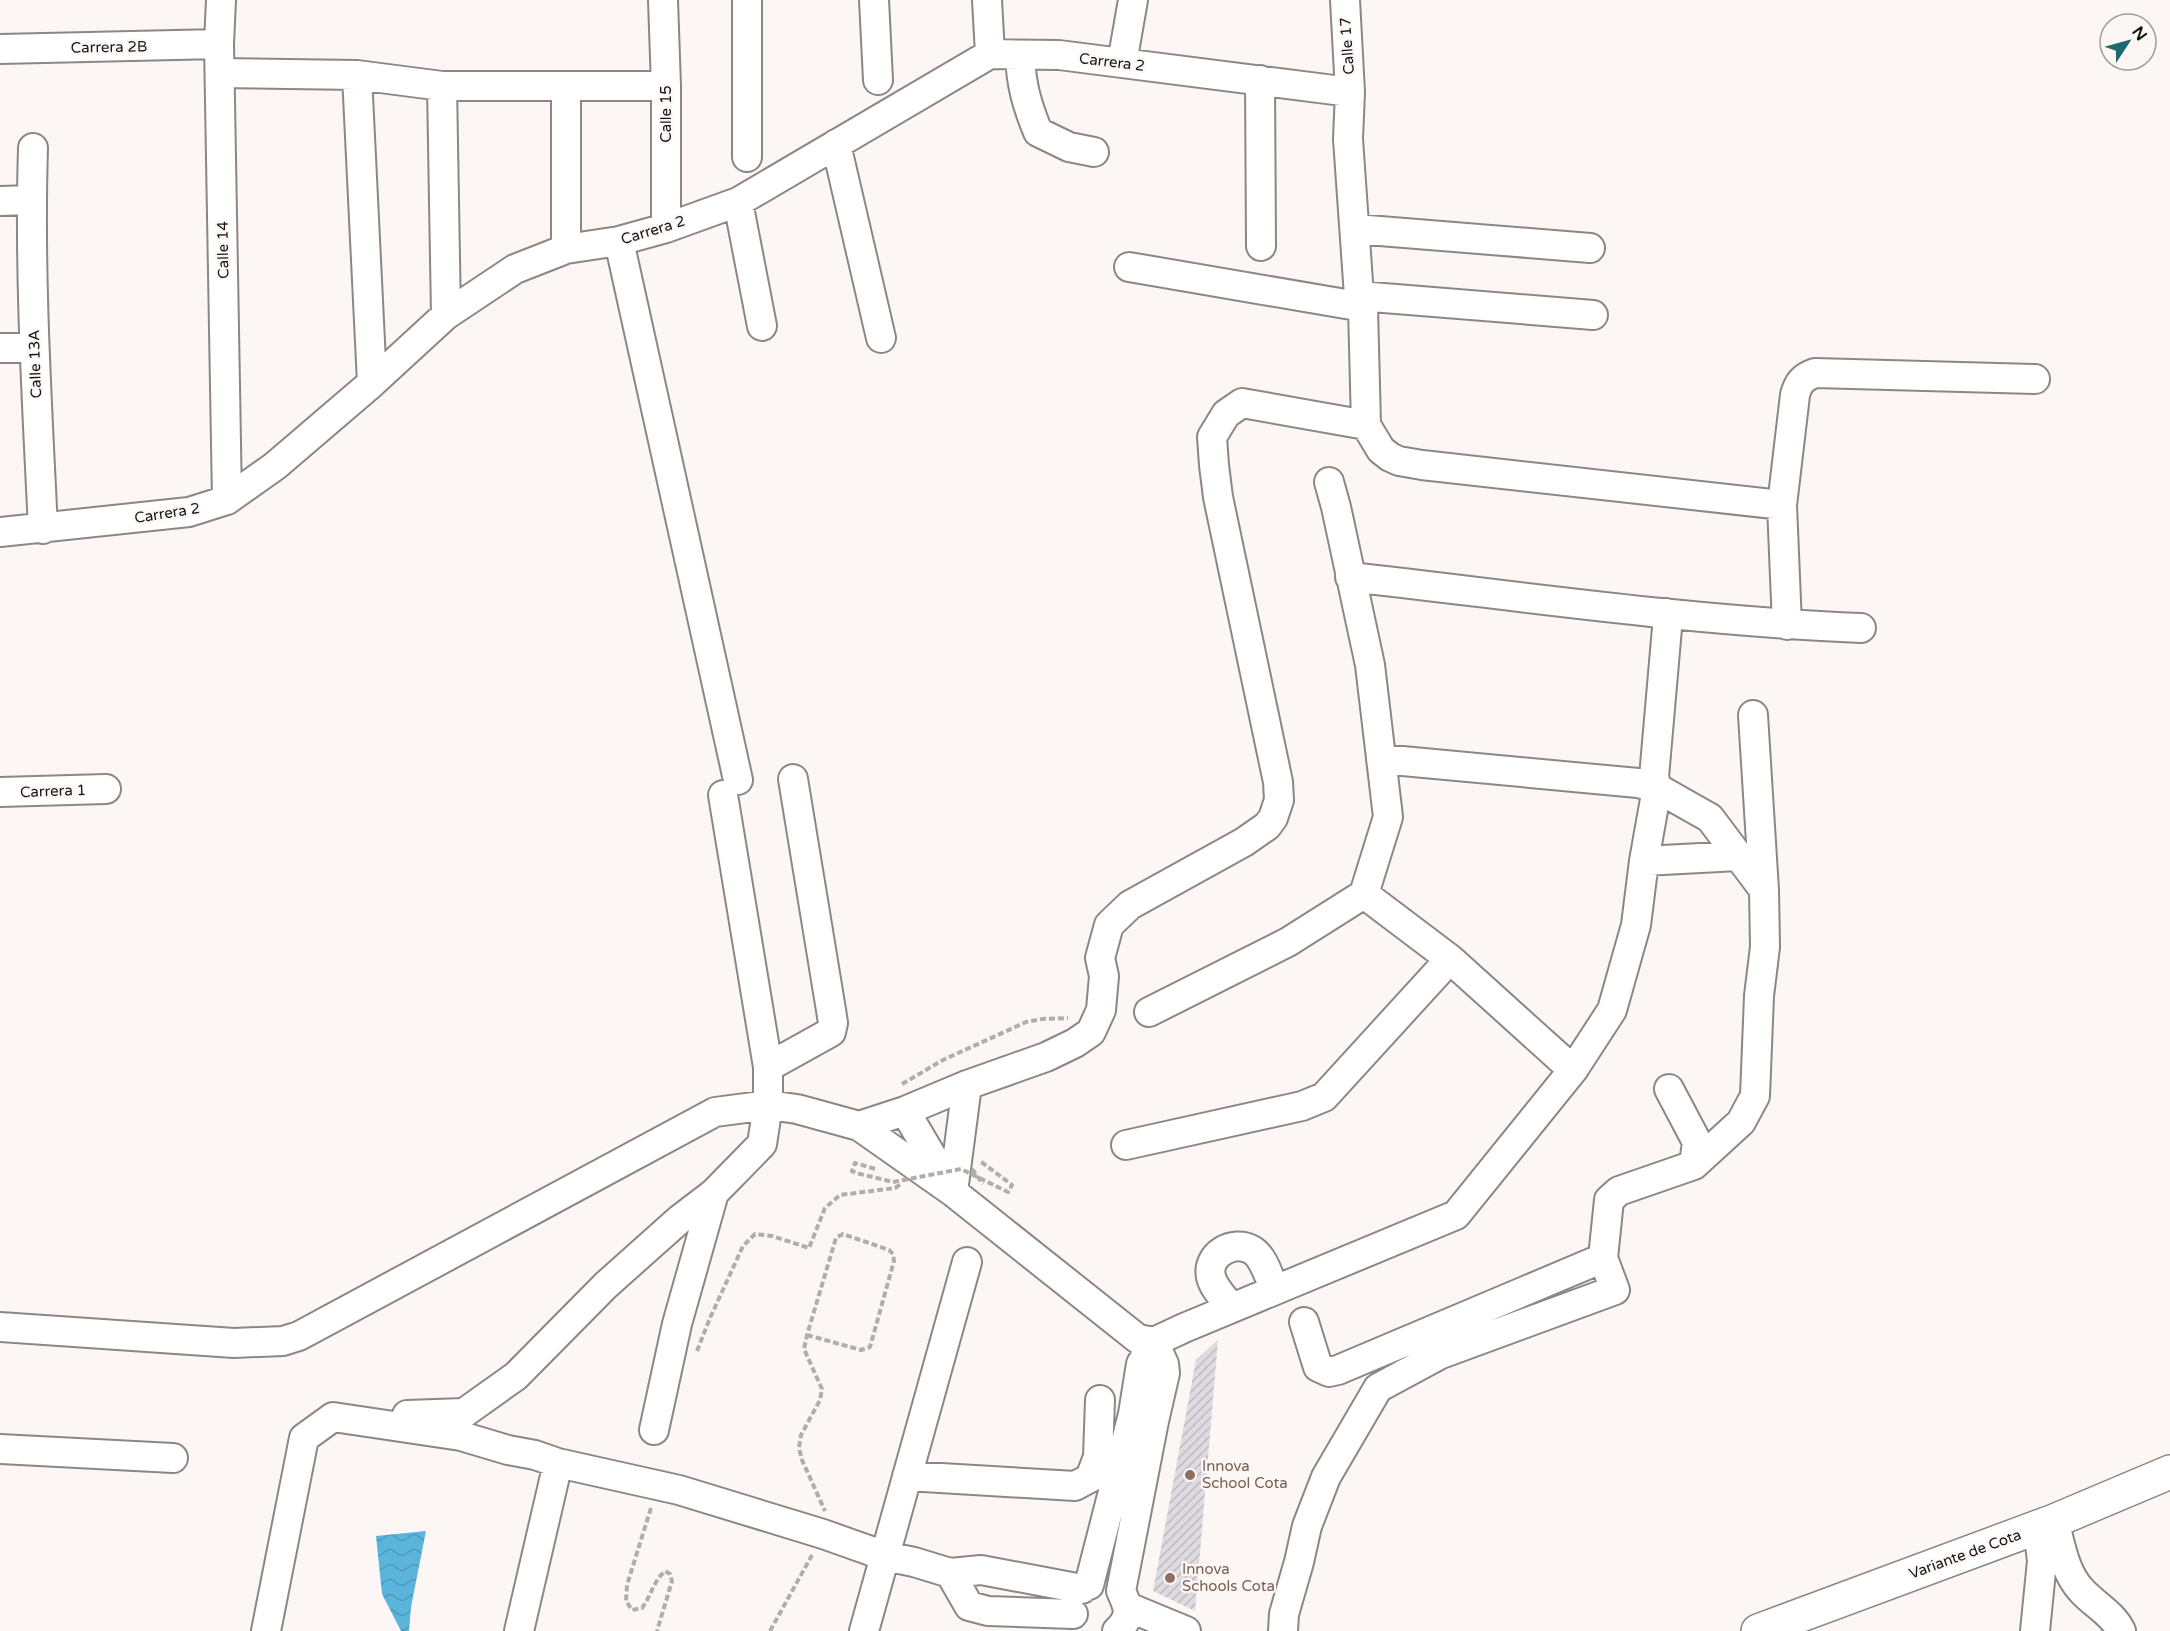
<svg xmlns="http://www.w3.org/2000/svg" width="2170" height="1631" font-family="'Varela Round',sans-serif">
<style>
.water{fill:url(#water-waves)}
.building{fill:url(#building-hatch)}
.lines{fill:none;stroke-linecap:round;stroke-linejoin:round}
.minor-casing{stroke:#8c8784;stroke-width:32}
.major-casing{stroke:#8c8784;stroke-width:36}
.path{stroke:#b1adab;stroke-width:4;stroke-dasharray:6 3;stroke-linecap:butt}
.minor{stroke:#fff;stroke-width:28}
.major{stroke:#fff;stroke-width:33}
.path-bridge{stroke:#b1adab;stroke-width:4;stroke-dasharray:6 3;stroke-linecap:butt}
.education-dot{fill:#8d6e63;stroke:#fcf7f4;stroke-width:2}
.labels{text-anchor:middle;stroke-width:4.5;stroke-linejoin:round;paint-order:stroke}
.street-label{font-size:15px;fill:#171514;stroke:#fcf7f4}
.education-label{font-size:15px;fill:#785e54;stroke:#fcf7f4;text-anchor:start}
</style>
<defs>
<pattern id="water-waves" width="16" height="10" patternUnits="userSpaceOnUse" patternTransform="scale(1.5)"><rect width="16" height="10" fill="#5bb4db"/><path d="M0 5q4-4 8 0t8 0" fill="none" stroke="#4e9abb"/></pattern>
<pattern id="building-hatch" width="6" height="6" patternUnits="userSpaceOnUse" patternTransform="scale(1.5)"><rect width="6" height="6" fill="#dddbe0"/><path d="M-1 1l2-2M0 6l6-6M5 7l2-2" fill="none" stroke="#bdbbbf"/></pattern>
</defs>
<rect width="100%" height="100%" fill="#fcf7f4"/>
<path class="water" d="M426,1531L411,1607L409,1631H401L382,1594L376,1536Z"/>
<path class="building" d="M1218,1340L1195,1611L1153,1591L1196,1360Z"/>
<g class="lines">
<g class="minor-casing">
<path id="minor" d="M221,0L219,44L227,500
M663,0L666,86V228
M747,0V157
M874,0L878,80
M987,0L990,54
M1345,0L1350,92L1348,139L1359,296L1363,307L1366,425L1381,450L1390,457L1399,461L1422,465L1782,505
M0,49L219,44
M1020,55C1021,85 1027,105 1038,132L1069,147L1094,152
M1122,63L1133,0
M220,73L357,75L442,86H666
M357,75L372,383
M1260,80L1261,246
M442,86L446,315
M836,144L881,338
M33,148C29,275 37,402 43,529
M0,201L31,200
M738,202L762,326
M1355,229L1590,248
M619,241L738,780
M566,249V99
M1129,267L1363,307
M1359,296L1593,315
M0,348H34
M0,532L189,512L227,500L275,466L372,383L446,315L515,269L566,249L619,241L666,228L738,202L990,54L1059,55L1350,92
M1350,577C1520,596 1690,621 1861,628
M1666,613L1667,628L1654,777L1657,788L1710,818L1764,890
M1787,625L1782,505L1795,395C1798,383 1803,377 1815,373L2035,379
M0,792L106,789
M723,795L768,1067
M1644,861L1738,856
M1364,894L1450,959L1573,1070
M1149,1012L1288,942L1364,894L1388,817L1370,665L1336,507L1329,482
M905,1111L947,1182
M859,1126L953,1192L1138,1339L1154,1342
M1126,1145L1302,1106L1324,1097L1450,959
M1694,1165L1741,1122L1755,1096L1759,996L1765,947L1764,890L1753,715
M953,1192L967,1085
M1232,1308C1224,1298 1214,1289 1211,1277C1206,1255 1233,1239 1252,1250C1264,1257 1269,1278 1275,1290
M1304,1322L1318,1367L1329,1372L1338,1370L1603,1258
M0,1327L234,1343L283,1341L299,1336L715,1112L768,1105L797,1109L859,1126L905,1111L967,1085L1046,1057L1075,1043L1091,1032L1101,1010L1104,976L1100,958L1109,925L1130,905L1244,842L1267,826L1273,818L1279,800L1278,782L1218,497L1214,465L1212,437L1226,414L1242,403L1366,425
M407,1415L464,1413L516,1376L606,1285L680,1219L714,1193
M654,1430L677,1324L714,1193L762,1144L768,1105V1067L831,1032L833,1023L831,1010L793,779
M0,1449L173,1458
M907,1476L1075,1486L1090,1478L1098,1457L1100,1400
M2054,1521C2061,1545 2064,1572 2082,1591C2095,1605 2113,1614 2121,1631
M950,1573L969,1606L988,1611L1073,1614
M1089,1585L1133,1414L1141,1364L1154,1342L1184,1328L1456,1215L1573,1070L1612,1010L1636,925L1644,861L1657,788L1638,783L1381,759
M1128,1607L1186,1631
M266,1631L304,1438L333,1417L461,1436L508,1450L535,1455L558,1463L679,1490L823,1534L885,1556L914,1562L950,1573L981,1570L1082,1589
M519,1631L558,1463
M864,1631L967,1262
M1117,1631C1132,1617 1129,1608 1121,1591L1154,1421L1165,1373L1164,1364L1154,1342
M1283,1631L1284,1614L1299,1562L1307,1526L1326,1477L1378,1388L1441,1354L1615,1290L1603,1258L1609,1200L1619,1191L1694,1165L1697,1142L1669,1089
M2035,1631L2042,1561L2038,1527"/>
</g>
<g class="major-casing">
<path id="major" d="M1758,1631L2054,1521L2170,1472"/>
</g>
<path class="path" d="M902,1084L943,1060L1026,1022L1042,1019L1068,1018
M875,1169L855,1163L852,1171L856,1173L893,1182
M807,1335L861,1350L870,1347L894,1261L893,1254L889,1250L843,1234L836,1238L807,1335L804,1349L822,1389L820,1400L801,1435L799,1448L802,1460L825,1511
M697,1351L710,1318L743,1246L755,1234L772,1236L809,1248L825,1208L840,1195L895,1188L901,1184
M651,1508L627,1585L626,1601L632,1610L642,1608C651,1596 653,1582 665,1571L670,1574L672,1581L657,1631
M770,1631L812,1555"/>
<use href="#minor" class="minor"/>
<use href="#major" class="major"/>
<path class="path-bridge" d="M972,1169L983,1184
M893,1182L961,1169L1008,1192L1012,1185L980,1161"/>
</g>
<g class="education-dot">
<circle cx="1190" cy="1475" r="6"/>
<circle cx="1170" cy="1578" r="6"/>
</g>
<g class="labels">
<g class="street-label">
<text transform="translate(1347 46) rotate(-94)" y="5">Calle 17</text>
<text transform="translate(109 47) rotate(-1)" y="5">Carrera 2B</text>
<text transform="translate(1112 62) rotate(7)" y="5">Carrera 2</text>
<text transform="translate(666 114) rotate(-90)" y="5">Calle 15</text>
<text transform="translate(653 230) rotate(-17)" y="5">Carrera 2</text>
<text transform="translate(223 250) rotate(-91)" y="5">Calle 14</text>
<text transform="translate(35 364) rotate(-92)" y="5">Calle 13A</text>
<text transform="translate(167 513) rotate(-9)" y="5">Carrera 2</text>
<text transform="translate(53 791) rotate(-2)" y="5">Carrera 1</text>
<text transform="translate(1965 1554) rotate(-20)" y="5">Variante de Cota</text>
</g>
<g class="education-label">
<text x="1202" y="1471">Innova<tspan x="1202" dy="17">School Cota</tspan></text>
<text x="1182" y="1574">Innova<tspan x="1182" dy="17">Schools Cota</tspan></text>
</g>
</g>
<g transform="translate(2128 42) rotate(54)"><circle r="28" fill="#fcf7f4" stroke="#a09d9a" stroke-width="1.5"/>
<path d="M0-4.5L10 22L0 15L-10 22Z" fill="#1e6971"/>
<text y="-9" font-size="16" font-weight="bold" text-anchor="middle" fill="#171514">N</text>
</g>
</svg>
